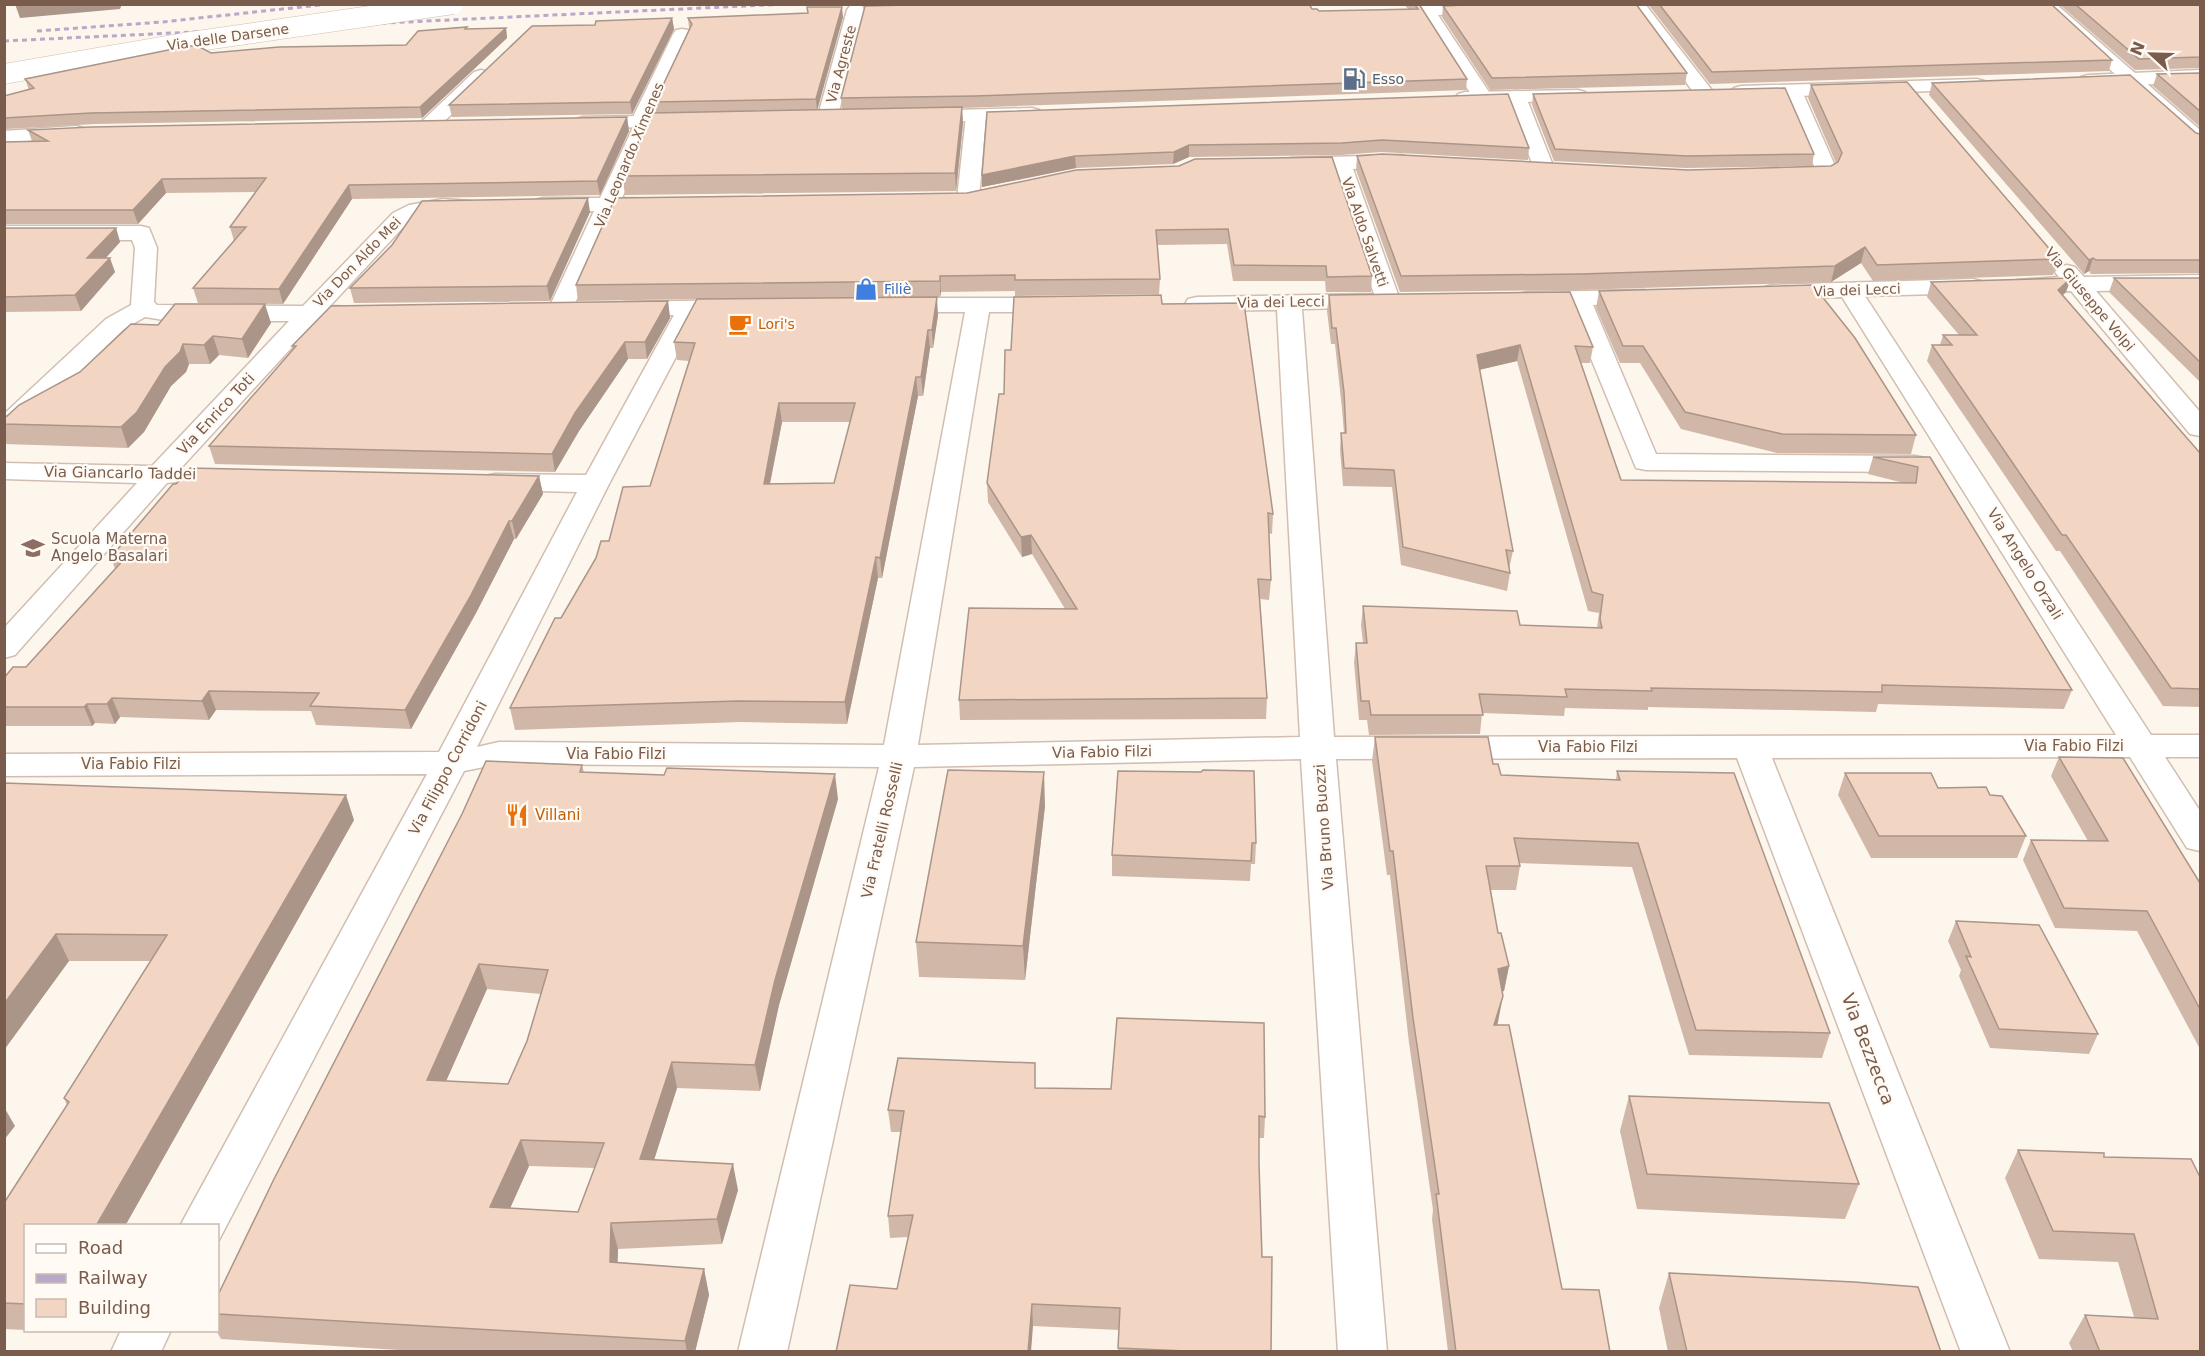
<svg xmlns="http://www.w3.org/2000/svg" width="2205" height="1356" font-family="'DejaVu Sans',sans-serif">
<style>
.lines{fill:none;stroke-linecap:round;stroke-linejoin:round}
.minor-casing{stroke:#d1beb0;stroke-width:3}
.tertiary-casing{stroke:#d1beb0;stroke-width:3}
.minor{fill:#fff;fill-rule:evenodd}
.tertiary{fill:#fff;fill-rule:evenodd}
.rail{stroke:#b9a8c9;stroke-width:3;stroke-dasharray:5 4;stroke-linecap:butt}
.tertiary-bridge-casing{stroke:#d1beb0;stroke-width:21;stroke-linecap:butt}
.tertiary-bridge{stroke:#fff;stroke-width:20}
.wall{fill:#d1b7a8;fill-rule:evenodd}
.shaded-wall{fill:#aa9588}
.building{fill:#f3d5c3;stroke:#aa9588;stroke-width:1.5;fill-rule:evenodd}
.labels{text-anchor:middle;stroke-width:4.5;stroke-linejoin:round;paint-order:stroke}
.far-street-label{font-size:14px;fill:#7a5c4d;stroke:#fffaf3}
.far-service-label{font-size:14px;fill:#4e5e75;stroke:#fffaf3;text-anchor:start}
.far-shop-label{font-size:14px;fill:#366cbe;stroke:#fffaf3;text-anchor:start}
.far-food-label{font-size:14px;fill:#c56008;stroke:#fffaf3;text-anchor:start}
.street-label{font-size:15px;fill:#7a5c4d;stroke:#fffaf3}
.education-label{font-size:15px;fill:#785e54;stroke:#fffaf3;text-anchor:start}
.food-label{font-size:15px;fill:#c56008;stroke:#fffaf3;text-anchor:start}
.near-street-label{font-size:18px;fill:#7a5c4d;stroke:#fffaf3}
</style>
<rect width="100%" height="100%" fill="#fdf6ec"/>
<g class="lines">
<g class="minor-casing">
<path id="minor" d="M1437,4H1493L1496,8L1493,12L1487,13L1438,15L1493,98L1490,102H1476L1417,10L1420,6Z
M1628,4H1645L1711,89L1714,93L1711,97H1697Z
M2037,4H2056L2200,130V146L2193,144Z
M856,5L862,6L865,10L837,119L834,123H820L817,119L847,10L850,6Z
M682,29L688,30L691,34L653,117L656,121L622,198L665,199L668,204L665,209L616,211L572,310L569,315L560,317L551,315L548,310L594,211L543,212L535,210L532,205L535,200L543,198H600L636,121L633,117L673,34L676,30Z
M481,70L488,72L490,76L488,80L435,130H421L418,126L421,122L474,72Z
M1792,85L1799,87L1802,91L1836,168L1832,175L1827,178L1820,180L1778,178L1775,174L1778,170L1815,168L1782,91L1785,87Z
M1516,91L1523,93L1526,97L1554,168L1551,172L1544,174L1537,172L1534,168L1506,97L1509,93Z
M976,110L983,112L986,116L979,199L976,204L968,205L960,204L957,199L966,116L969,112Z
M1401,155L1408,157L1411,161L1408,165L1353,169L1400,300L1396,305L1388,307L1302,309L1334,737L2116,735L1842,297L1773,299L1765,297L1761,292L1765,287L1773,285L1973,279L1981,281L1985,286L1981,291L1973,293L1865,296L2151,735H2200V757H2165L2200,811V851L2187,848L2130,757L1772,758L2010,1352H1961L1737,758L1336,759L1387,1352H1338L1301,759L914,767L787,1352H738L879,767L499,764L464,771L219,1240H218V1226H180L427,774L4,776V754L439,752L577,492L495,490L485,488L481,482L485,476L495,474L586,475L674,315L624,316L615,314L612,309L615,304L624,302L738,300L747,302L750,307L747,312L698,315L609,484L477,747L499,742L884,745L965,312H891L882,310L879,305L882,300L891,298H1059L1068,300L1071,305L1068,310L1059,312H989L918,745L1300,737L1277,310L1197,311L1188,309L1185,304L1188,299L1197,297L1374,294L1333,169L1284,168L1281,164L1284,160L1291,158Z
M443,199L470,201L473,206L470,211C448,216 429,210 408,222L330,306L378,308L381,313L378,318L316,321L181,468L188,475L184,481L167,483L15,655L4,658V628L137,483L4,479V463L152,466L289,321H170L145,317L124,329L14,435L4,437V414L106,319L131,305L135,248L132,240H4V226H141L149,228L157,248L154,302L157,305L303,306L393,213L409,205Z
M2067,265L2075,267L2084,277L2200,275V289L2096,291L2200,412V436L2190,434L2071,291L2025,292L2017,290L2013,285L2017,280L2059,277L2055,272L2059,267Z
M1644,290L1652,292L1656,297L1652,302L1593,305L1656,454L1915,456L1925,458L1929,464L1925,470L1915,472L1646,470L1636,468L1569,305L1527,306L1519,304L1515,299L1519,294L1527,292Z
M121,1330H171L161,1352H111Z"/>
</g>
<g class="tertiary-casing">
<path id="tertiary" d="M2200,70V82L2088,87L2081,85L2079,81L2081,77L2088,75Z
M1977,79L1984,81L1986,85L1984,89L1741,98L1734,96L1731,92L1734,88L1741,86Z
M1578,90L1585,92L1588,96L1585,100L1465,104L1458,102L1455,98L1458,94L1465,92Z
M1032,108L1039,110L1042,114L1039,118L919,123L912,121L909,117L912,113L919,111Z
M693,115L700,117L703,121L700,125L583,129L576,127L573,123L576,119L583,117Z
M76,126L83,128L86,132L83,136L4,143V131Z"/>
</g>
<use href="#minor" class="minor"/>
<use href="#tertiary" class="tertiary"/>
<path class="rail" d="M37,31L162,22L329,4
M4,41L787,4"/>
<g class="tertiary-bridge-casing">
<path id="tertiary-bridge" d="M4,74L184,43L453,4"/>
</g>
<use href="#tertiary-bridge" class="tertiary-bridge"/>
</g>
<path class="wall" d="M1404,4H1419L1467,79L1466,90L962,108L963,124L956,191L625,195L622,176L657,113L655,102L689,29L688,18L843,17L817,110L842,109L841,98L1312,9L1319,11L1408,9Z
M1648,4H2051L2112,60L2109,71L1710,84Z
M2059,4H2200V68L2135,70Z
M1443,6L1687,73L1685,85L1490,90L1442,17Z
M672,18L674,29L632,114L452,117L449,105Z
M506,28L507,38L422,118L95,124L6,129L4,128V96L29,90L25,79L211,53L406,45L467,29Z
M2200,73V127L2153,86L2157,74Z
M1932,83L2200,134V273L2091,274L2089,271L2084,274L1929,95Z
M1811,85L2058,259L2053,275L1873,281L1861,263L1831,282L1578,290L1400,292L1356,170L1357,156L1688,170L1831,166L1836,163L1808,98Z
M1533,94L1814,154L1812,166L1685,168L1554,161L1532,105Z
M987,112L1529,148L1528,160L1381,152L1341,155L1189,157L1173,164L1076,168L982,187Z
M627,117L629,131L600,195L352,199L283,304L198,303L193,288L234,241L230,227L256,192L166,193L138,224H4V142L32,141L28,130Z
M1076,170L1372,276L1371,292H1326L1325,281H1233L1227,244L1157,245L1160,279L1159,294L1015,296V291L941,292L940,297L735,299L938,315L933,348H930L923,396H918L882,578H878L847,724L741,722L515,730L510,708L561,618L609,541L650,486L689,361L677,360L674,342L697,299L578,301L576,285L967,193ZM782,422H850L834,483L770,484Z
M590,212L550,301L354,303L350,288Z
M4,228H116L120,242L106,258L115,272L81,311L4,312Z
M2071,278L2066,292L2063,295L2200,453V707L2163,706L2060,551H2056L1927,361L1932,345H1940L1943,335H1959L1927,297L1931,282Z
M2114,278H2200V382L2109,292Z
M1599,291L1916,435L1911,454L1777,453L1681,429L1640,363H1620L1596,308Z
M1329,295L1593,347L1590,363H1581L1621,480L1904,483L1868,474L1873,457H1930L2072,690L2064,709L1878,704L1876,712L1648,707V710L1565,708L1564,716L1482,713L1480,734L1369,735L1367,720H1359L1354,662L1356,643H1363L1361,625L1363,606L1520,625L1597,628L1599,613L1588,611L1517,361L1479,370L1513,551L1509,569L1510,573L1507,591L1401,565L1392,487L1343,486L1340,450L1341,433H1344L1342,409L1335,344H1331L1327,311Z
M668,301L670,318L647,359H628L579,431L555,472L215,464L209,446L293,350L292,346Z
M1162,304L1273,514L1272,534L1268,533L1271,580L1269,600L1260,599L1267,698L1266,719L960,720L959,700L1065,609L1032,554L1022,557L988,502L987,483L1004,394L1011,350Z
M271,323L248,358L219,355L210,364H189L186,372L171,386L144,432L128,448L4,444V417L158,325Z
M539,476L543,494L516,539H514L476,613L411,729L316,725L311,711L216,710L209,720L120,717L115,724L95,723L92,726H4V678L26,667L115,569L111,557Z
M1375,737L1493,764L1501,775L1616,780L1617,771L1830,1033L1822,1058L1689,1055L1632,867L1519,863L1520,866L1516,890H1491L1498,933L1509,966L1504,991L1502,992L1497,1025L1562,1289L1610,1352H1448L1432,1219L1433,1210L1409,1043L1390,875H1387L1372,761Z
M2059,757L2200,883V1049L2137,931L2055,928L2023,860L2031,840L2088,841L2051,776Z
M582,765L584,772L838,799L779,1005L760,1091L677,1088L654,1160L738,1190L722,1244L618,1249L617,1262L704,1269L709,1295L695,1352H431L221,1339L216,1330H218V1295ZM487,989L541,994L527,1041L508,1084L446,1081ZM529,1166L595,1168L578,1212L510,1208Z
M1845,773L1990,795L2026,836L2017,858H1871L1838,795Z
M4,783L354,820L125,1226H26V1330L4,1329V1203L67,1105L64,1098L151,961H69L4,1050Z
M1045,806L1025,980L919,977L916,942Z
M1256,843L1255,864H1251L1250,881L1112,876V855Z
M1956,921L2098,1034L2089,1054L1990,1048L1959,976L1961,970L1948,941Z
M1035,1088L1265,1117L1264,1138H1259V1164L1262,1257L1271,1352H1118L1119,1330L1033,1326L897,1289L908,1237L890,1238L888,1216L901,1132H891L888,1110Z
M1629,1096L1859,1184L1845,1219L1637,1209L1620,1131Z
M2018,1150L2104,1157L2200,1352H2073L2069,1343L2085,1315L2134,1317L2118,1262L2039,1259L2005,1178Z
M1669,1273L1941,1352H1668L1659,1308Z
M34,1330H66L65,1332Z"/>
<path class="shaded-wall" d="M15,4H122L120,9L20,18Z
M842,7L843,17L817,111L816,99Z
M672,18L674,29L632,114L630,102Z
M506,28L507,38L422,118L420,107Z
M962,107L963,124L956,191L955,173Z
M627,117L629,131L600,195L597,181Z
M1189,145V157L1173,164L1174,152Z
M1075,156L1076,168L982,187V175Z
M162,179L166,193L138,224L133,210Z
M349,185L352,199L283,304L279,289Z
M588,198L590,212L550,301L547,286Z
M116,228L120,242L92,273L87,258Z
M1865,247L1861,263L1831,282L1835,266Z
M110,258L115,272L81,311L75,295Z
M2093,258L2089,271L2084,274L2089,260Z
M940,276L941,292L940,297Z
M2071,278L2066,292L2053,304L2058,290Z
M937,297L938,315L933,348L932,330Z
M668,301L670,318L647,359L645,342Z
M265,304L271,323L248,358L242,339Z
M928,330L930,348L923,396L921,377Z
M213,336L219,355L210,364L204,345Z
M625,342L628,359L579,431L555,472L552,454L575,413Z
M183,344L189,364L186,372L171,386L144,432L128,448L121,427L165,367Z
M1520,345L1517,361L1474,371L1477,355Z
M916,377L918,396L882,578L880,558Z
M779,403L782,422L766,503L764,484Z
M539,476L543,494L516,539L512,521Z
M509,521L514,539L476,613L411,729L405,710Z
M1031,535L1032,554L1022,557L1021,537Z
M876,557L878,578L847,724L845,702Z
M209,691L216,710L209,720L202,701Z
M112,698L120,717L115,724L107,704Z
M87,704L95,723L92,726L84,707Z
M1044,772L1045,806L1025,980L1023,946Z
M835,774L838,799L779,1005L760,1091L755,1065L775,980Z
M346,795L354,820L125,1226H96Z
M56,934L69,961L4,1050V1004Z
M479,964L487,989L435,1106L427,1080Z
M1509,966L1504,991L1493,994L1498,969Z
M1503,996L1498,1022L1490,1050L1494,1025Z
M672,1062L677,1088L646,1185L640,1159Z
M4,1107L15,1126L4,1140Z
M521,1140L529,1166L499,1233L490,1207Z
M733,1164L738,1190L722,1244L717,1219Z
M611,1223L618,1249L617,1287L610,1262Z
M704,1269L709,1295L695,1352H687L685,1341Z
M1032,1304L1033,1326L1031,1352H1028Z"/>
<path class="building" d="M952,4H1309L1312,9H1317L1319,11L1418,9L1414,4H1419L1467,79L975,96L841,98L865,6Z
M1485,4H1636L1687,73L1492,78L1443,6Z
M1659,4H2051L2112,60L1712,72Z
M2075,4H2200V57L2139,59Z
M807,7H842L816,99L655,102L692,24L688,18L808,13Z
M672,18L630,102L449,105L532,26L595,25L596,21Z
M467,27L465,29L506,28L420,107L91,113L4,118V96L34,88L25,79L188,46H198L211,53L279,47L406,45L418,31Z
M2200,73V111L2157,74Z
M2130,75L2196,133L2200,134V260H2096L2093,258L2089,260L1932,83Z
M1907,82L2058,259L1877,265L1865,247L1835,266L1581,274L1401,276L1357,156L1382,154L1688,170L1831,166L1838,162L1842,153L1811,85Z
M1785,88L1814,154L1687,156L1555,149L1533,94Z
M1508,94L1529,148L1382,140L1342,143L1189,145L1174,152L1075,156L982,175L987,112Z
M962,107L955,173L622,176L652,113Z
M627,117L597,181L349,185L279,289L193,288L246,227H230L266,178L162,179L133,210H4V142L48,141L28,130L91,127Z
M1332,157L1372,276L1327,277L1326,266L1234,265L1228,229L1156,230L1160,279L1015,280V275L940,276V281L576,285L615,198L967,193L1076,170L1179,166L1195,159Z
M588,198L547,286L350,288L392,245L422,201Z
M4,228H116L87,258H110L75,295L4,297Z
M2071,278L2058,290L2200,453V689L2171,688L2066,535H2062L1932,345H1952L1943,335H1977L1931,282Z
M2114,278H2200V362Z
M1813,285L1855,338L1916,435L1782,434L1685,412L1643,346H1623L1599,291Z
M1570,292L1593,347L1575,346L1621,480L1916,483L1918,467L1873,457H1930L2072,690L1882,685V692L1651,688L1652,691L1565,689L1567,697L1479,694L1483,715H1371L1369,701H1361L1356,643H1367L1363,606L1517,611L1520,625L1602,628L1600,619L1603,595L1592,592L1520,345L1477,355L1513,551L1506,550L1510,573L1403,547L1394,470L1344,468L1341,433H1346L1344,392L1336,328H1332L1329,295Z
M1161,295L1162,304L1244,303L1273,514L1268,513L1271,580L1258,579L1267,698L959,700L969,608L1077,609L1031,535L1021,537L987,483L999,394H1004L1005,350H1011L1014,297Z
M937,297L932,330H928L921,377H916L880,558L876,557L845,702L738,701L510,708L555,618H561L596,558L601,541H609L623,487L650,486L695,343L674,342L697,299ZM779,403H855L834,483L764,484Z
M668,301L645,342H625L575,413L552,454L209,446L296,346H292L331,306Z
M175,304H265L242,339L213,336L204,345L183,344L180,352L165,367L137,412L121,427L4,424V417L7,416L19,405L80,372L131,324L158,325Z
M190,468L539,476L512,521H509L471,595L405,710L310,706L319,693L209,691L202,701L112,698L107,704H87L84,707H4V678L13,667H26L126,557H111L173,484H176Z
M1375,737H1488L1493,764H1498L1501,775L1620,780L1617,771L1734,773L1830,1033L1696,1030L1638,843L1514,838L1520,866H1486L1498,933H1501L1509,966L1498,969L1503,996L1494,1025H1509L1562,1289L1599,1290L1610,1352H1456L1436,1194H1439L1413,1018L1393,851H1390Z
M2059,757L2123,758L2200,883V1009L2147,911L2064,908L2031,840L2108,841Z
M486,761L582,765L580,772L664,775L667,768L835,774L775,980L755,1065L672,1062L640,1159L733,1164L717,1219L611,1223L610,1262L704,1269L685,1341L218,1314V1295L274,1179L462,814ZM479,964L548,970L527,1041L508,1084L427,1080ZM521,1140L604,1143L578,1212L490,1207Z
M948,770L1044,772L1023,946L916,942Z
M1203,770L1254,771L1256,843H1252L1251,861L1112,855L1118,771L1201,772Z
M1845,773H1931L1938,788L1986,787L1990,795L2002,796L2026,836H1879Z
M4,783L346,795L96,1226H26V1304L4,1303V1203L69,1102L64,1098L167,935L56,934L4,1004Z
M1956,921L2039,925L2098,1034L1999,1029L1966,956L1971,957Z
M1117,1018L1264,1023L1265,1117L1259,1116V1164L1262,1257H1272L1271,1352H1208L1118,1348L1120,1308L1032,1304L1028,1352H836L850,1285L897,1289L913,1215L888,1216L904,1111L888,1110L898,1058L1035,1063V1088L1111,1089Z
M1629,1096L1829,1103L1859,1184L1647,1174Z
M2018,1150L2104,1153V1157L2191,1159L2200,1177V1352H2100L2085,1315L2158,1319L2134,1234L2053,1231Z
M1669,1273L1854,1282L1918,1287L1941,1352H1687Z"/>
<defs>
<g id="fuel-bare" transform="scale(1.8)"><path d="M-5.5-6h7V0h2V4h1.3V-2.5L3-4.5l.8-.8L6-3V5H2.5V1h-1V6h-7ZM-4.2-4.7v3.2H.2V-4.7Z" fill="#5c6f8a" stroke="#fffaf3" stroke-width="2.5" paint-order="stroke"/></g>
<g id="shop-bare" transform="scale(1.8)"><path d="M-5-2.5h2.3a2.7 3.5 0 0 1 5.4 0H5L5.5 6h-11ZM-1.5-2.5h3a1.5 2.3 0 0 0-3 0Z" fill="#3f7fe0" stroke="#fffaf3" stroke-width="2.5" paint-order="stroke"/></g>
<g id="cafe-bare" transform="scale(1.8)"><path d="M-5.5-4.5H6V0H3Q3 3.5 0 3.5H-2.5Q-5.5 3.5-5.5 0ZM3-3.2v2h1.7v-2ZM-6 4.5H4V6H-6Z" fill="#e8710a" stroke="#fffaf3" stroke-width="2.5" paint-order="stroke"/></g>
<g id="school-bare" transform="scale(1.8)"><path d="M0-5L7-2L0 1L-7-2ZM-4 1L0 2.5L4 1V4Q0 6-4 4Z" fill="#8d6e63" stroke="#fffaf3" stroke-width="2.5" paint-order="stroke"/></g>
<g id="restaurant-bare" transform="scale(1.8)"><path d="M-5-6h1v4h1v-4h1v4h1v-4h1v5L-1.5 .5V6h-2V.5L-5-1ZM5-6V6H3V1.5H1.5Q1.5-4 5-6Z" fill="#e8710a" stroke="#fffaf3" stroke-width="2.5" paint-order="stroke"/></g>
</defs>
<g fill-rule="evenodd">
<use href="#fuel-bare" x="1354" y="79"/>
<use href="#shop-bare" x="866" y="289"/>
<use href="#cafe-bare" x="740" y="324"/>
<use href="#school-bare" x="33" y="548"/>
<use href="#restaurant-bare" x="517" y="815"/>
</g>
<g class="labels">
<g class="far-street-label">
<text transform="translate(228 37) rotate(-8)" y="5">Via delle Darsene</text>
<text transform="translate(841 64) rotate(-75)" y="5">Via Agreste</text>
<text transform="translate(629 155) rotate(-67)" y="5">Via Leonardo Ximenes</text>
<text transform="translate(1365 232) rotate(71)" y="5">Via Aldo Salvetti</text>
<text transform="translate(357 262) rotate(-46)" y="5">Via Don Aldo Mei</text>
<text transform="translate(1857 290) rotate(-2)" y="5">Via dei Lecci</text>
<text transform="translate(2090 299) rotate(50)" y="5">Via Giuseppe Volpi</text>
<text transform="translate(1281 302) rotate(-1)" y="5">Via dei Lecci</text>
</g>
<g class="far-service-label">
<text x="1372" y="84">Esso</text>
</g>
<g class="far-shop-label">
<text x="884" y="294">Filiè</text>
</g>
<g class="far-food-label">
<text x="758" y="329">Lori's</text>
</g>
<g class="street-label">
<text transform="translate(216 414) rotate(-47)" y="5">Via Enrico Toti</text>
<text transform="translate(120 473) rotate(1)" y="5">Via Giancarlo Taddei</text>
<text transform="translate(2025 564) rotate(58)" y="5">Via Angelo Orzali</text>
<text x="2074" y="751">Via Fabio Filzi</text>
<text x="1588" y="752">Via Fabio Filzi</text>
<text transform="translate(1102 752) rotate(-1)" y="5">Via Fabio Filzi</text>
<text x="616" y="759">Via Fabio Filzi</text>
<text x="131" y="769">Via Fabio Filzi</text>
<text transform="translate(448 768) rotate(-62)" y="5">Via Filippo Corridoni</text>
<text transform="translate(1324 827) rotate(-94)" y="5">Via Bruno Buozzi</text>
<text transform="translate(882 830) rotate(-77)" y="5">Via Fratelli Rosselli</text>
</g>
<g class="education-label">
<text x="51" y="544">Scuola Materna<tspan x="51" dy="17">Angelo Basalari</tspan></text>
</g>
<g class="food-label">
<text x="535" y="820">Villani</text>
</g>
<g class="near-street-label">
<text transform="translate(1868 1049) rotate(69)" y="6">Via Bezzecca</text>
</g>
</g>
<rect width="2205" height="1356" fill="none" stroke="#7a5c4d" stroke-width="12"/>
<rect x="24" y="1224" width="195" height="108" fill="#fffaf3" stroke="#cabbb1" stroke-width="1.5"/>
<rect x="36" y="1244" width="30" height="9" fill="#ffffff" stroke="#cabbb1" stroke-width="1.5"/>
<text x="78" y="1254" font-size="18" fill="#7a5c4d">Road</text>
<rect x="36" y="1274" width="30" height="9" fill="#b9a8c9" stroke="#cabbb1" stroke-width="1.5"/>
<text x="78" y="1284" font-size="18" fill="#7a5c4d">Railway</text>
<rect x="36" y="1299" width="30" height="18" fill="#f3d5c3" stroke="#cabbb1" stroke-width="1.5"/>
<text x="78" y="1314" font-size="18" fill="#7a5c4d">Building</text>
<g transform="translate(2151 54) rotate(292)" stroke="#fffaf3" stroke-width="4.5" paint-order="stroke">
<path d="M0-4.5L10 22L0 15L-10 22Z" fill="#7a5c4d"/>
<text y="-9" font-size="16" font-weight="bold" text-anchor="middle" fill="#7a5c4d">N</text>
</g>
</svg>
